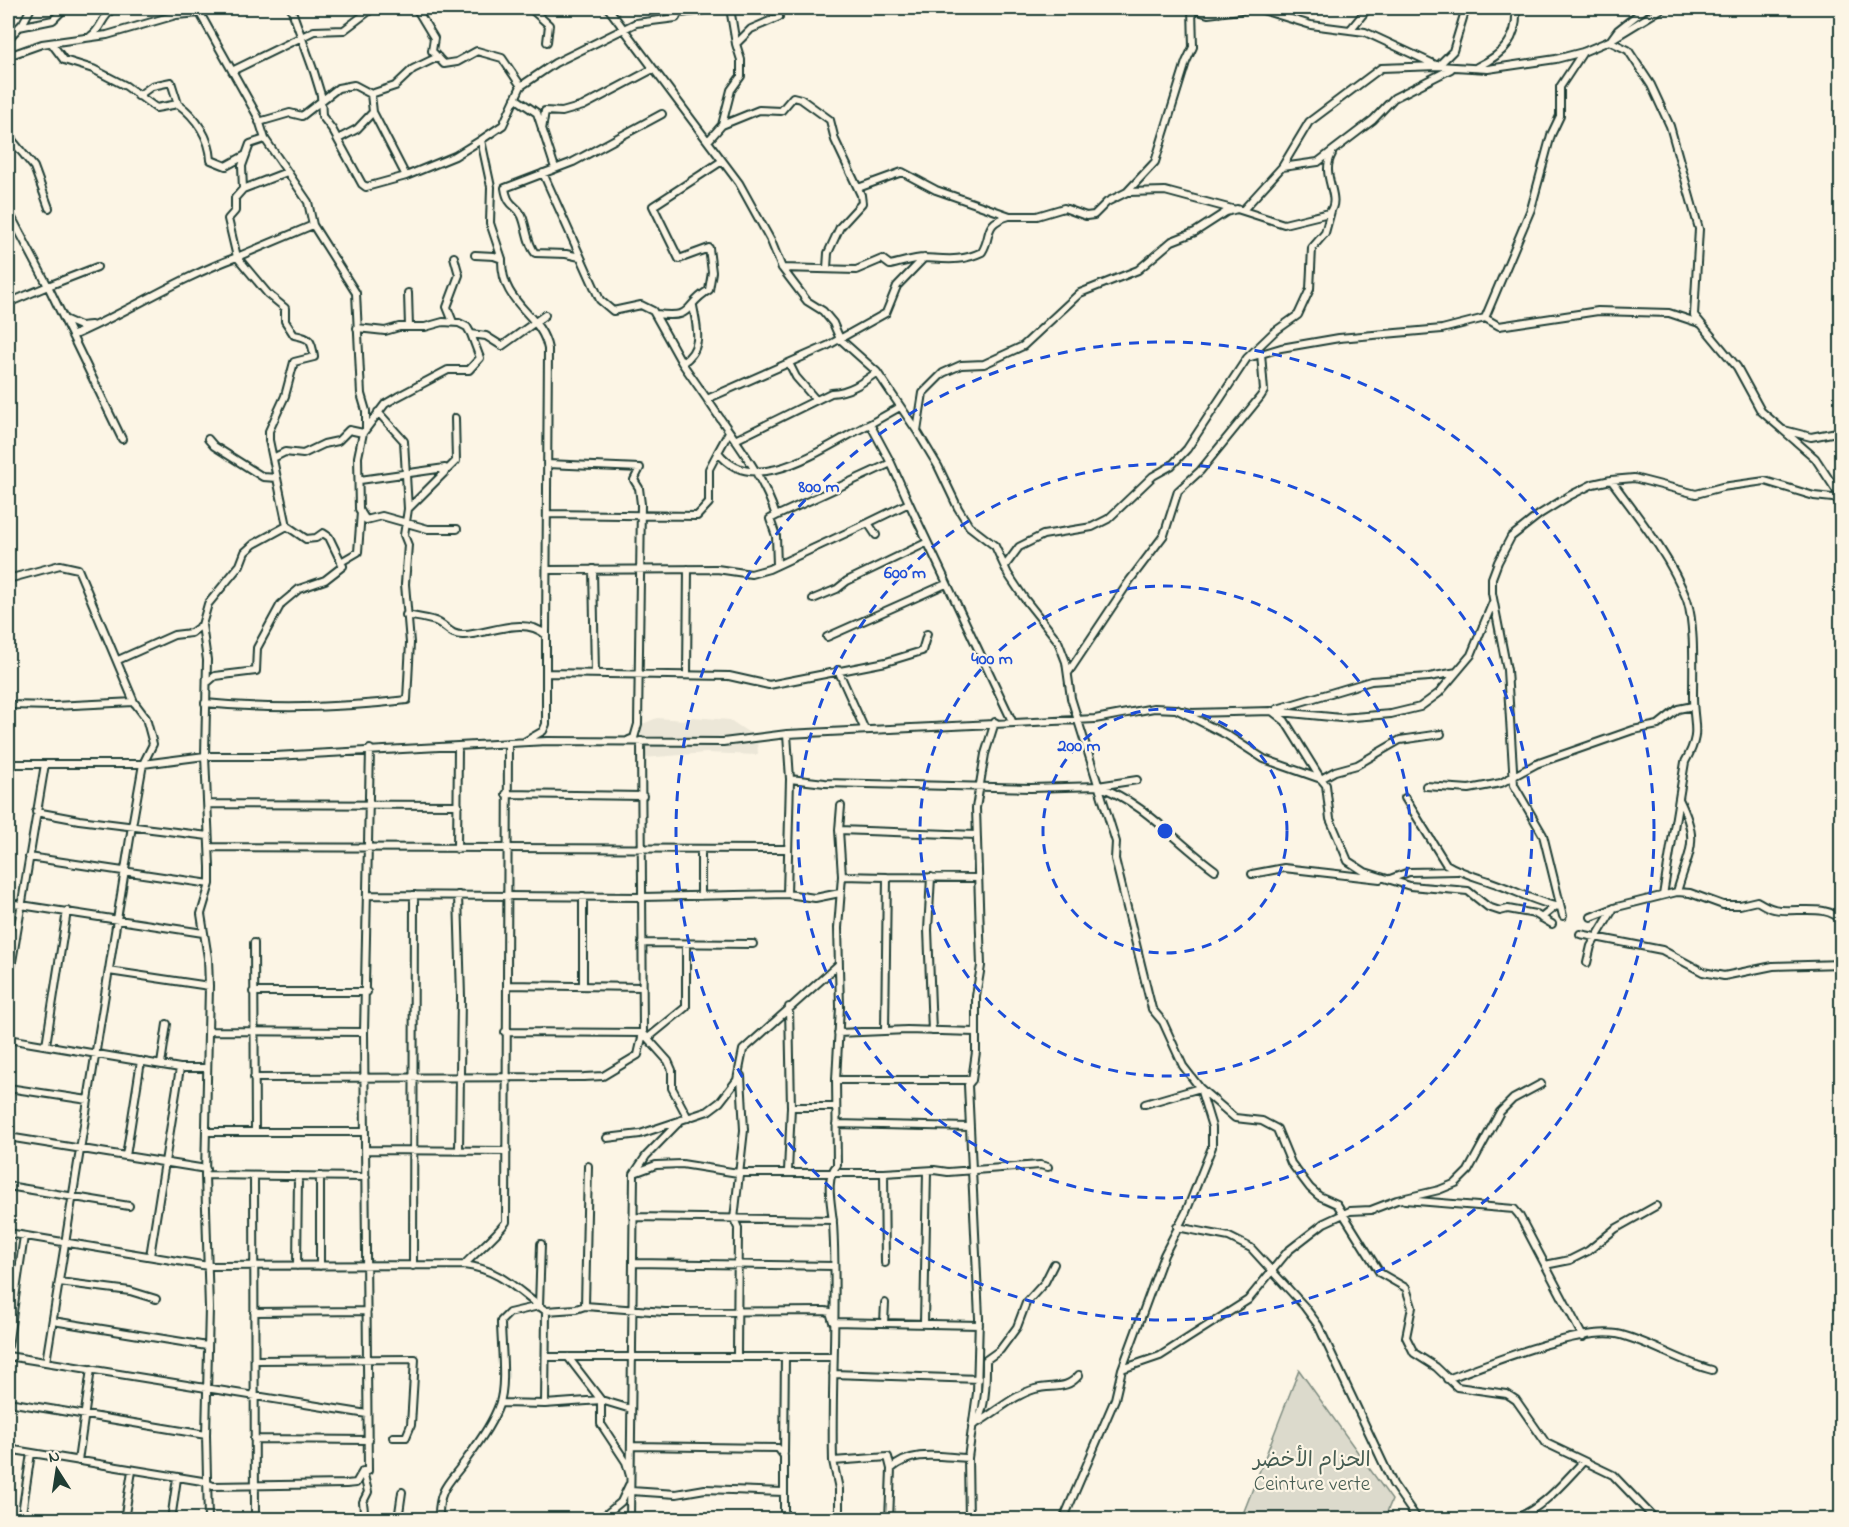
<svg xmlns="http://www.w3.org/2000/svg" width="1849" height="1527" font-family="'Indie Flower','Playpen Sans Arabic',sans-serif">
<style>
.built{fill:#ece7d8}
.green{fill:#dcdacc;stroke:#7e8c80;stroke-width:1.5}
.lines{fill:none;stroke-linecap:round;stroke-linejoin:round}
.minor-casing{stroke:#1f3d34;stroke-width:10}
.minor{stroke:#fcf5e5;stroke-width:6}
.ring{fill:none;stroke:#1d4ed8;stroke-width:3;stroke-dasharray:10 8}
.labels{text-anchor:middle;stroke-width:4.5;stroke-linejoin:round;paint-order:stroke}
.park-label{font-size:21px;fill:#455c52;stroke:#fcf5e5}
.centre{fill:#1d4ed8;stroke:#fcf5e5;stroke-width:3}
.ring-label{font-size:18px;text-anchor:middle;font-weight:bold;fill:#1d4ed8;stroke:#fcf5e5;stroke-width:4.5;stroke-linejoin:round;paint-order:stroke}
</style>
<rect width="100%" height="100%" fill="#fcf5e5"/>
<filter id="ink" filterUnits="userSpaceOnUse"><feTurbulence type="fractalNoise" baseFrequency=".0167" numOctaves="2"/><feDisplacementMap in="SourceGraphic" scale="12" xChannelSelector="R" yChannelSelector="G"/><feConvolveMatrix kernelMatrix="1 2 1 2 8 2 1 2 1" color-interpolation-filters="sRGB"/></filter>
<g filter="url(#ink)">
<path class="built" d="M693,717L730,720L757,738L758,755L706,753L644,758L640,725L657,718L684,720Z"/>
<path class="green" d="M1299,1370L1392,1500L1384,1519H1241Z"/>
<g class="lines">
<g class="minor-casing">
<path id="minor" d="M197,8L258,117L265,139L308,202L313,225L356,293L361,394L366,411V429
M291,8L314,72L321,95L322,116L332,129L362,184L366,187L406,176L455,156L481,140L503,125L521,86L555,63L636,23L676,18L680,8
M416,8L434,38L432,51L444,64L457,62L477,51L502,58L521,86
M530,8L549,25L547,42
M608,8L739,183L771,241L782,268L807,301L823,311L833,323L840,339L877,372L917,431
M730,8L736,44
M1188,8L1208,14L1256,8L1311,25L1365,32L1438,66L1488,69L1556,59L1583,52L1609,41L1663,8
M680,13L721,8
M19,27L53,20L65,8
M1350,30L1368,8
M91,36C102,28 101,17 114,8
M8,39L23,23L31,8
M1609,41L1628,50L1651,85L1670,126L1699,229L1694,315L1737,367L1761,411L1815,458L1842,499
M1610,41L1618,30L1646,8
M52,44L64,60L93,69L126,86L156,108L178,104L171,82L152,86L138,96
M8,56L42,44L107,35L176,15L201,13
M1477,67C1504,54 1518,39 1516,8
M232,71L314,31L344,30L373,8
M515,98L537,113L555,168
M178,104C196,117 210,138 211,160L226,166L246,155
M373,112L406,176
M259,122L290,113L302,116L338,88L354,85L371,94L395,86L413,69L438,57
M722,125L759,110L781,111L793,97L801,99L830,120L835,140L861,195L862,203L840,227L828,253L827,268
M542,130L545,111L562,112L583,106L653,69
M8,135L34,167L49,208
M338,139L357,129L373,112L371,94
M481,140L491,187L490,223L502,259
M708,141L722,125L731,90L741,76V60L736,44L751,29L779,17
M1282,167L1309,122L1381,68L1438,66L1453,51L1466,8
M543,173L600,300L613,311L641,305L653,311L682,363
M858,188L902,172L936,190L1010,216H1037L1064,208L1086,216L1094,215L1107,202L1127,192L1155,162L1186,62L1193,47L1192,8
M243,189L242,166L250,144L265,139
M1128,192L1165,191L1232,209
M1243,210L1282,167L1318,162L1373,120L1394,98L1451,69
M11,216L48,286L97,267
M475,255L494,256L502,259C501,306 541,312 548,349L546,635
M580,257L566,254L535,253C527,243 527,228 522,216C517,204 508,208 505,188L573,162L662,114
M782,268L856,270L882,259L890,265C901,263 914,258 924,258C946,259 961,262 982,252C993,234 982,224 1009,216
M408,293L409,327
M8,303L48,286L122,439
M693,306C697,328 704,349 682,363L707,399
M656,314C696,319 682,306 709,290L712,272L709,248L679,259L653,206L722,161
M1485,318L1531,209L1551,135L1560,116V87L1583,52
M64,319L80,326L91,325
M453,322L447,307L459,275L454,257
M357,328L385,331L399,327H425L443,322L459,323L467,327L471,334L480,358L469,370H448L397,397L385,404L363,433L358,457L359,509L366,520L382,516L428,529H457
M471,334L486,336L502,346L545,315
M72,336C128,312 179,278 237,257L228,219L235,211V198L243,189L287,172
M1251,357L1281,348L1339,338L1442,329L1485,318L1499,326L1598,311L1669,313L1699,323
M789,363L796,377L816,400
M378,412L404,441L408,509
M870,424L900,407
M1784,430L1811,437L1842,431
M208,439L214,446L263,477L277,478
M735,440L831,393C850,392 862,383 877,372
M718,452L729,432
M273,458L285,452L303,454L324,444L338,441L349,430L363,433
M547,464L640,468L634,480L639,488L641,504L638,724L634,738L629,740
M360,480L445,468
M1611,480C1639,518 1670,556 1687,600C1695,624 1693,670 1693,696C1693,727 1702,732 1685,762L1663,895
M909,503L1012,721
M547,514L697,516L709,503V469L718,452C755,502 829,443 870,424L891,463L776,516C762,472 732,437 707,399L827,346L886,313L897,286L924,258
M776,516L770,519L776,536L777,565
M868,523L909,503L891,463
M341,562L358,552L361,512
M1005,566L1019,547L1043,535L1092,527L1108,519L1153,476L1171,466L1187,449L1247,358L1274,332L1298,315L1310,289L1312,248L1325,233L1331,211
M593,569L595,673
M548,570L717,569L751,574L769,569L868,523L876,535
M8,579L60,565L78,569L134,702L146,718L153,744L143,764L132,826L46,1362
M813,599L837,589L847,581L926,543
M406,615C416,617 426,618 435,621C446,625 450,636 464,635C490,634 524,615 546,635V724L543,731L524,742
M202,625L207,660L205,756L210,867V884L201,914L208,958L209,986L205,1175L209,1308L206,1435L208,1520
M827,637L946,584
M118,660L174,635L191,633L202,625L208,604L240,565L245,552L254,544L287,526
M838,670L865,730
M546,673L729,676L769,685L886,662L922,651L927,634
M1068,673L1130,580L1164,535L1178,491L1200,471L1261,396L1264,391L1261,353
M687,674L688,569
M208,682L215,676L256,671L257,648L281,604L299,589L325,580L343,566L329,537L323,533L316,538L306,539L287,526L269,440V431L285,396L294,362L314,357C312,340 310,338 294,335L285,321V308L268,294L237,257L313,225
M205,703C273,710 340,708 407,700L410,643L405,584L408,545L404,535L408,509L456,461L455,418
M8,705L54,706L134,702
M1277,709L1371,681L1429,677L1457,672
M1182,711L1191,713L1271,711L1341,718L1391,714L1420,707L1439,693L1471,655L1493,602
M1272,711L1285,721L1321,779L1335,771L1357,765L1400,740L1441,734
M787,734L790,779L787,894
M8,764H143L205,756H275L547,741L723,742L787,734L1095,719L1154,708L1176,709L1227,735L1264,759L1321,779L1326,785L1330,819L1348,861L1365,872L1410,886L1468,891L1488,907L1500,911L1508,909L1535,914L1552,924
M790,779L825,783L1031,788L1098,786L1137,780
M1098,786C1145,803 1176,842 1215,870
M1426,786L1469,789L1501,783L1536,764L1633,730L1658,725L1678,709L1693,706
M506,794L643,796
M1405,798L1446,864C1462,874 1481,878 1499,885C1520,893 1538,903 1560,907
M208,804L458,805
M36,812L79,820L208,836
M839,830L976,835
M209,847L788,849
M457,849L458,747
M29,857L210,884
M1252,874L1284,868L1380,879
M842,876L887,877
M931,877L928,930L932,1031
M1390,879L1409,872L1457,871
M1677,892C1689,849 1701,843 1679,799
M367,895L642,897L787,894L815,898L840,893
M458,895L461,997L459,1150
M701,896V850
M8,903L203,933
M1563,916L1543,835L1514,785L1507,670L1492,593V578L1498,562L1511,537L1540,514L1569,496L1593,484L1611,480L1634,478L1696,494L1722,487L1765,481L1814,496L1842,499
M1591,917L1617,907L1677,892L1690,893L1723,905H1740L1757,901C1762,904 1768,908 1774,909C1793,914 1829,902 1842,922
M1541,918L1556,906
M1580,934L1662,950L1703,972L1724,976L1773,966L1842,964
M254,943L255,1132
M642,943L753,944
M1587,963L1591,946L1614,908
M109,971L209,986
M507,985L642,987
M583,985V896
M8,986L45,764
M253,992H367
M208,1031L364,1032
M885,1031L887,877L978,878
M505,1032L643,1033L668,1061L672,1070V1088L688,1118
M838,1033L907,1030L975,1032
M648,1038L686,1007V944
M8,1039L180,1068H207
M46,1045L67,911
M161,1064L167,1024
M254,1078L584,1077L603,1076L638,1055L643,1033L641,741
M836,1080H972
M8,1088L88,1100
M1145,1104L1200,1088L1235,1118L1262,1121L1277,1129L1291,1163L1310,1188L1319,1196L1337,1204L1380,1273L1406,1288L1412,1307L1406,1337L1414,1353L1436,1367L1457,1387L1507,1394L1516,1400L1546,1443L1613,1475L1656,1520
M791,1107H836
M836,1124L970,1127
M206,1132H365
M8,1137L206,1169
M607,1138L640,1134L679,1121
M366,1150L507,1151
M126,1156L141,1061
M788,1171L791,1107L789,1007
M637,1172L656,1165L682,1164L738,1173H884L934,1170L948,1172L1040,1165L1048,1167
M884,1173L885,1263
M205,1175L366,1177
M254,1176L255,1520
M320,1176V1266
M8,1186L129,1206
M1405,1200L1514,1209L1519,1215L1583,1337
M633,1217L833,1220
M1177,1227L1229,1237L1251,1248L1304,1306L1318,1325L1393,1484L1418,1520
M8,1233L208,1266L464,1265C502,1270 516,1290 546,1311L576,1309L585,1306L665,1312L825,1311L830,1312L833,1322L979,1325
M150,1256L180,1068
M633,1263L834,1266
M464,1265C478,1250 494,1238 506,1222L508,744
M1545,1265L1570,1260L1588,1251L1615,1229L1656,1206
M297,1266L298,1176
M413,1266L414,895
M59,1282L130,1291L156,1299
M539,1306L541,1244
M585,1306L588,1166
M254,1312L367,1311
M53,1321L207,1346
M884,1323L885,1303
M924,1323L927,1171
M8,1346L24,1236
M737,1355L738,1228L734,1219L744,1130L741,1076
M8,1356L367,1414
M546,1357H832
M568,1357L601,1400V1424L626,1462L630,1476
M255,1360L415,1359L411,1425L406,1437H393
M1122,1369L1160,1356L1248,1300L1288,1251L1324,1223L1350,1211L1371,1210L1397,1200L1439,1190L1456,1183L1468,1171L1500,1112L1513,1099L1541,1084
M833,1374L979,1379
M1447,1379C1485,1365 1578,1327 1617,1334C1650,1341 1679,1362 1712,1370
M8,1402L206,1435
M500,1403L545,1404L601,1400L631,1409
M545,1404L546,1311
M977,1423C996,1412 1014,1395 1035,1389C1053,1384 1066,1391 1079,1375
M972,1426C987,1417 986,1376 986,1360L1000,1350L1017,1327L1026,1303L1045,1282L1054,1264
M254,1439L369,1440
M633,1446L778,1448L784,1456V1520
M8,1449L202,1481L213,1486L346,1484L356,1483L363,1471H368L364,1032L370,749
M784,1453L785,1356
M78,1461L91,1369
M833,1461L888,1457L891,1469C912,1449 942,1457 968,1458
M363,1471L368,1492L363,1502L365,1520
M631,1491L676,1494L705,1489L784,1492
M21,1520L31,1453
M124,1520L132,1471
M171,1520L177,1478
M398,1520L402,1492
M442,1520L439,1518C438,1486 452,1481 468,1457C480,1441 492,1424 499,1405C507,1385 501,1344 501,1321L509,1313L539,1306
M599,1520L621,1502L629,1485
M630,1520L634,1174L646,1156L681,1120L708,1111L720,1102L737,1080L743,1050L838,965
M839,1520V1489L833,1461C831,1381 838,1302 833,1223C832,1205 824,1179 837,1165L836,1080L840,1007L838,928L842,876L839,830L841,806
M889,1520L891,1469
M969,1520L968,1458L977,1393L979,1318L968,1085L972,1080L976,1052V996L981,966L976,808L985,754L995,722
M1063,1520L1115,1399L1122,1369L1164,1255L1186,1212L1212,1147V1127L1200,1088L1183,1066L1163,1022L1152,1009L1115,859L1116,842L1071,698L1066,662L1058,641L1024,598L1008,574L995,546L969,526L958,508L938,466L917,431L923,393L943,373L961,365L984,364L1023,346L1080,293L1138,270L1172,241L1195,232L1226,212L1237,209L1284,224L1329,213C1343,197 1319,176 1332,154
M1510,1520C1541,1511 1562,1484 1583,1462"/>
</g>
<use href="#minor" class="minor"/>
</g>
</g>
<g class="ring">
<circle cx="1165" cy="831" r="122"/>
<circle cx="1165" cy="831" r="245"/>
<circle cx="1165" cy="831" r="367"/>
<circle cx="1165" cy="831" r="489"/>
</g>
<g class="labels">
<g class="park-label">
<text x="1312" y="1466">الحزام الأخضر<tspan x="1312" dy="24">Ceinture verte</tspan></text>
</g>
</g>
<circle cx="1165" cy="831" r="9" class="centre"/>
<g class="ring-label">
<text x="819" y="492">800 m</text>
<text x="905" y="578">600 m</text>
<text x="992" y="664">400 m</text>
<text x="1079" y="751">200 m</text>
</g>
<rect width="1849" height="1527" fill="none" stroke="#fcf5e5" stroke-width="30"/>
<rect x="15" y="15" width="1819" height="1497" fill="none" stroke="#1f3d34" stroke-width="2" filter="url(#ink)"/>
<g transform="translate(57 1470) rotate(348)" stroke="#fcf5e5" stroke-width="4.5" paint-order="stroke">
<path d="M0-4.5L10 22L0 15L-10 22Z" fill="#1f3d34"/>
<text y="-9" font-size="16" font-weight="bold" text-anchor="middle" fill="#1f3d34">N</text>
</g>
</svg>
